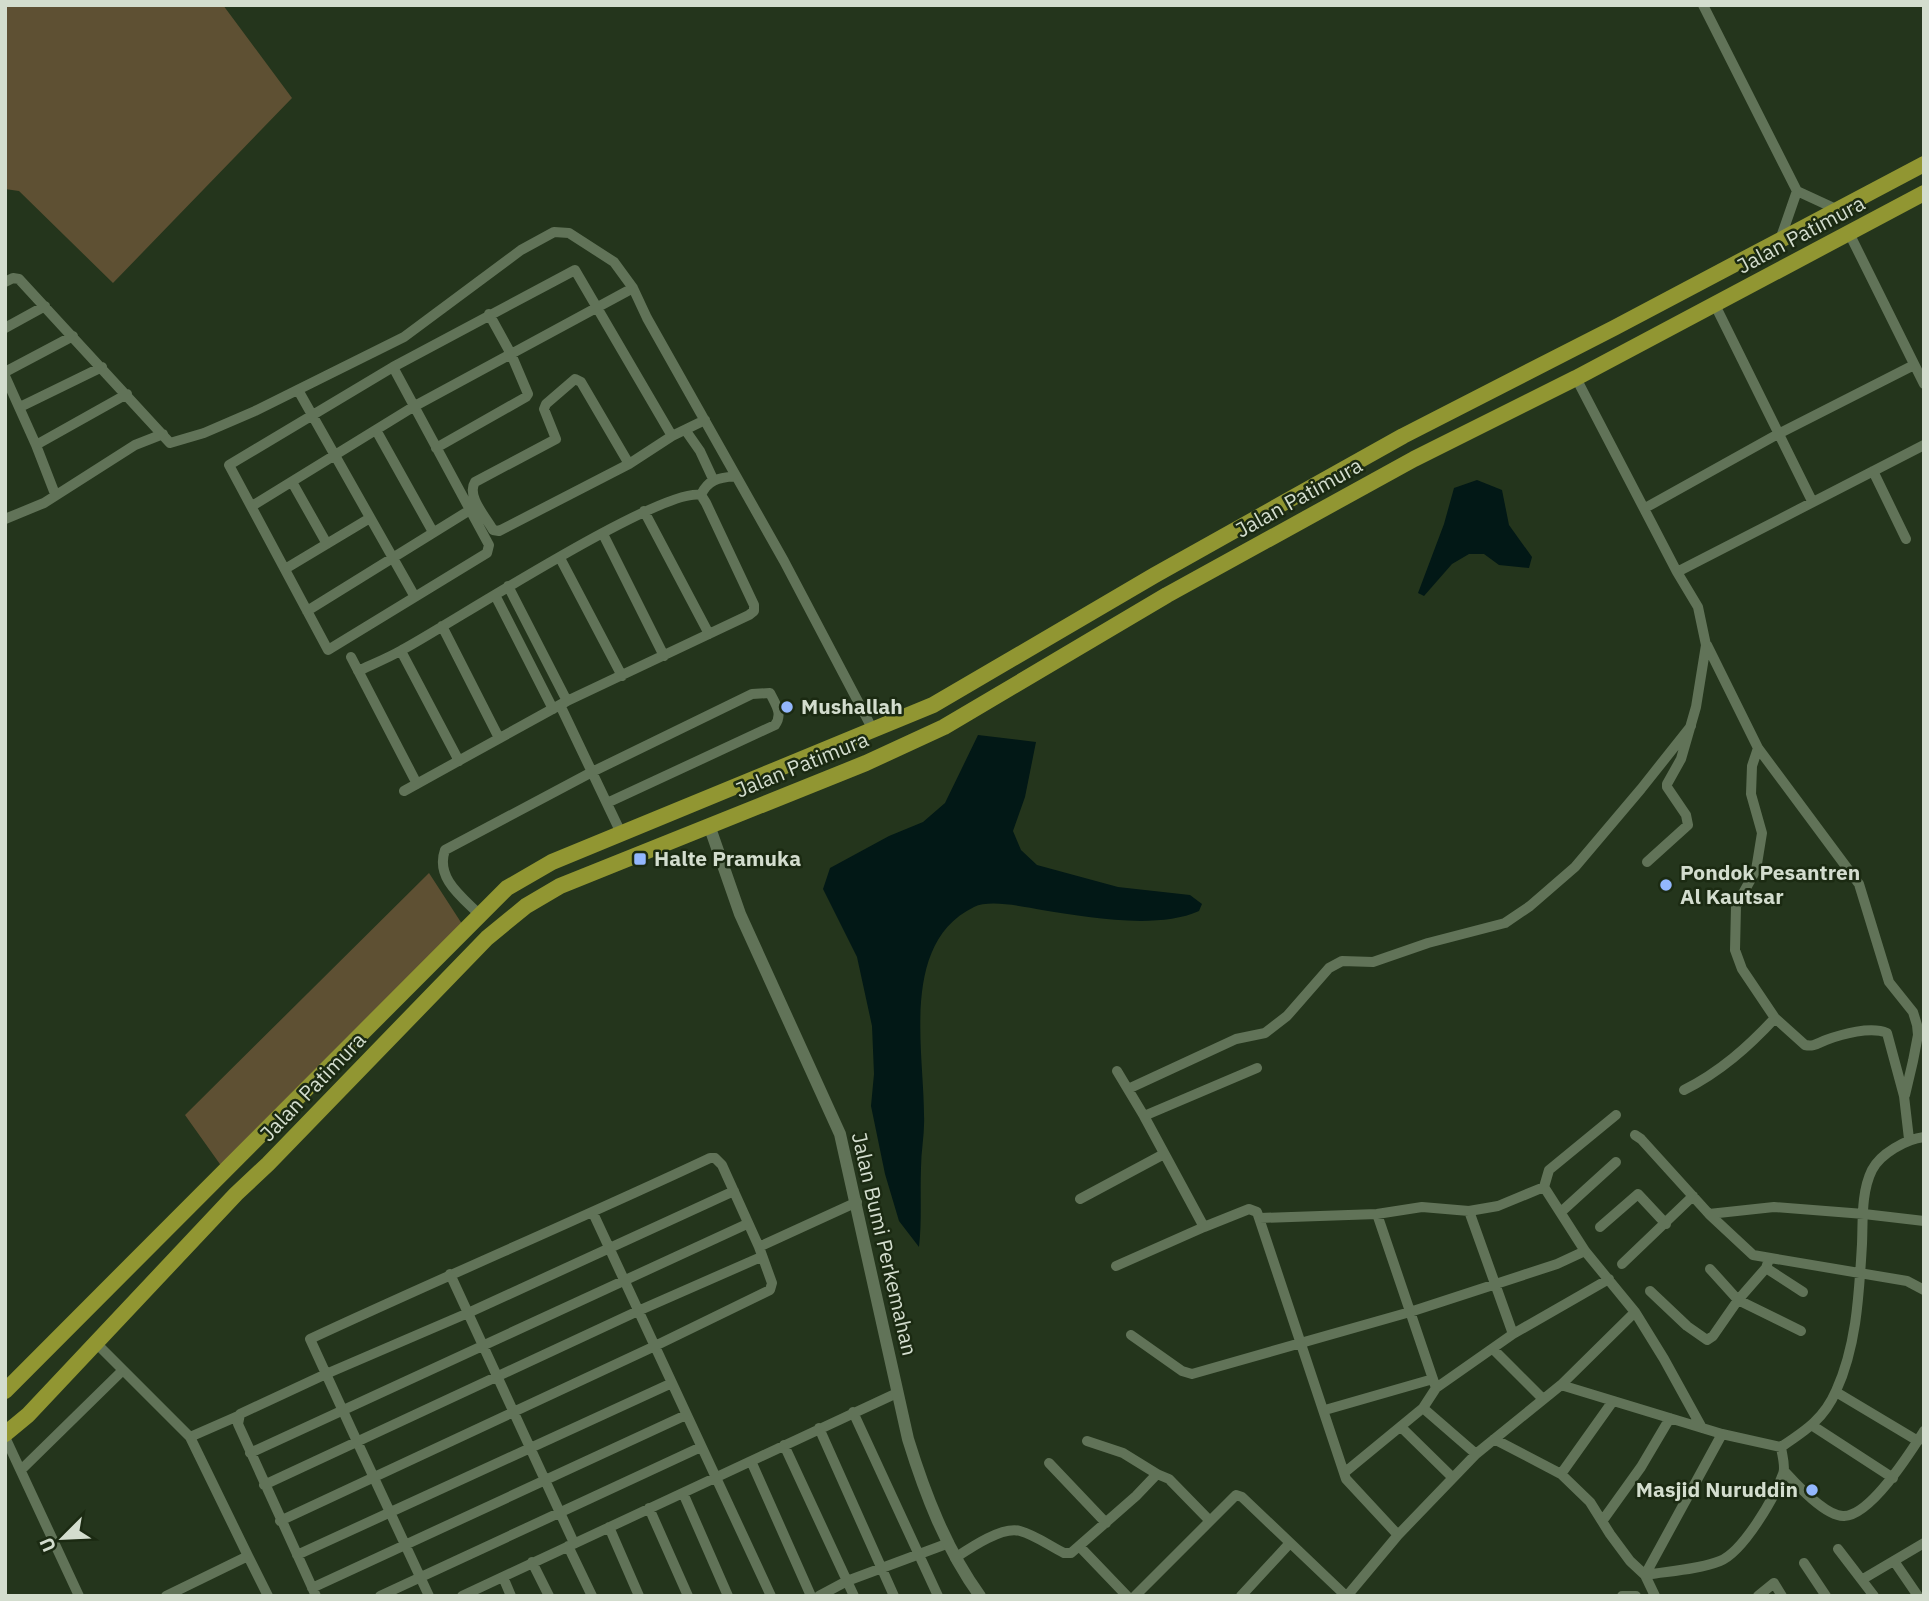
<svg xmlns="http://www.w3.org/2000/svg" width="1929" height="1601" font-family="'IBM Plex Sans',sans-serif">
<style>
.green{fill:#5e5033}
.water{fill:#021816}
.lines{fill:none;stroke-linecap:round;stroke-linejoin:round}
.minor{stroke:#617358;stroke-width:10}
.tertiary{stroke:#617358;stroke-width:12}
.trunk{stroke:#919632;stroke-width:16}
.poi-dot{fill:#93b7fd;stroke:#1b2a12;stroke-width:2.5}
.labels{text-anchor:middle;stroke-width:5;stroke-linejoin:round;paint-order:stroke}
.street-label{font-size:21px;fill:#d3ddce;stroke:#1b2a12}
.poi-label{font-size:21px;font-weight:bold;fill:#d3ddce;stroke:#1b2a12;text-anchor:start}
</style>
<rect width="100%" height="100%" fill="#24351c"/>
<path class="green" d="M5,5H223L292,98L113,283L19,191L5,189Z
M429,873L464,927L222,1167L185,1115Z"/>
<path class="water" d="M1477,480L1502,490L1509,525L1532,557L1529,568L1499,565L1484,554H1469L1452,564L1424,596L1418,593L1444,524L1454,488Z
M978,735L1036,742L1025,797L1013,831L1021,850L1037,865L1118,887L1190,895L1202,904L1199,911C1157,930 1086,917 1042,910C1024,907 990,899 974,907C900,943 924,1050 924,1115C925,1133 921,1150 921,1168C920,1195 922,1221 919,1247L899,1221L885,1174L871,1106L874,1074L872,1026L857,957L823,889L830,868L889,836L923,822L945,803Z"/>
<g class="lines">
<path class="minor" d="M1703,5L1797,191L1836,209
M1849,233L1924,384
M1781,237L1797,191
M5,282L13,278L19,279L170,443L204,433L255,411L404,337L521,250L554,232L569,233L614,262L633,288L647,318L784,561L873,730
M1715,305L1812,501
M5,328L45,306
M393,367L489,545L487,553L328,650L229,465Z
M393,367L575,270L672,436
M5,372L73,336
M5,376L36,445L55,494
M1576,378L1677,572L1698,607L1706,645L1696,707L1681,759L1667,784V787L1686,815L1688,825L1647,862
M298,390L415,597
M20,407L102,367
M376,430L433,532
M686,431L700,451L713,479
M36,445L127,394
M436,448L526,397L528,394L511,354L489,314
M629,464L581,382L575,379L546,404L544,409L556,439L475,482C466,496 486,517 493,530L499,531L629,464L672,436L705,420
M1873,471L1906,539
M292,482L327,544
M701,495C708,479 719,478 736,476
M252,506L413,407L633,288
M1645,508L1778,434L1914,365
M644,511L709,634
M5,519L44,503L135,445L163,434
M603,534L664,656
M560,558L622,676
M285,569L370,518
M1677,572L1924,445
M508,586L567,701
M495,595L553,709
M307,611L470,510
M442,626L499,738
M1707,645L1758,748L1859,884L1889,982L1913,1012L1917,1025L1918,1035L1913,1061L1905,1095
M401,651L459,761
M351,657L417,784
M358,671C373,664 388,658 402,650C449,625 662,486 701,495L706,503L754,605V611L749,615L567,701L404,791
M560,705L621,833
M1758,748L1752,766L1751,794L1762,833L1756,870L1736,906L1735,950L1742,969L1775,1018L1805,1045C1814,1047 1818,1043 1826,1040C1842,1034 1871,1026 1887,1033L1904,1096L1909,1139
M480,915C462,897 435,878 445,850L592,772L752,694L770,693C776,705 783,714 775,725L607,803
M1117,1071L1144,1116L1204,1227L1249,1209L1257,1212L1346,1479L1398,1535
M1128,1089L1236,1039L1265,1033L1287,1016L1329,968L1342,961L1373,962L1428,943L1505,923L1530,906L1575,867L1641,789L1691,726
M1684,1090C1720,1072 1748,1047 1775,1018
M1144,1116L1257,1068
M1635,1135L1641,1139L1709,1214L1753,1255L1907,1281L1924,1290
M1544,1187L1549,1170L1616,1115
M1080,1199L1164,1154
M1469,1211L1513,1334
M1561,1212L1616,1162
M593,1213L771,1596
M1377,1214L1436,1388
M1709,1214L1774,1207L1864,1214L1924,1221
M1260,1218L1377,1214L1422,1207L1469,1211L1498,1206L1544,1187L1585,1251L1635,1312L1664,1359L1702,1428
M1600,1227L1638,1194L1666,1224
M759,1247L857,1202
M1768,1262L1766,1268L1803,1292
M1622,1264L1693,1196
M1116,1266L1204,1227
M1710,1269L1738,1300L1801,1331
M450,1274L574,1543
M1650,1291L1687,1326L1707,1340L1713,1336L1738,1300L1766,1268
M1131,1335L1182,1371L1192,1374L1410,1312L1557,1264L1585,1251
M96,1343L190,1437L248,1556L166,1596
M1493,1349L1543,1399
M1561,1385L1635,1312
M1836,1392L1918,1441
M1423,1408L1476,1454
M1325,1410L1433,1379
M853,1412L938,1596
M1813,1426L1893,1478
M1401,1427L1453,1478
M819,1428L894,1596
M1722,1434L1645,1575C1669,1571 1697,1570 1720,1561C1743,1552 1775,1497 1783,1474C1786,1467 1782,1455 1781,1447
M5,1437L79,1596
M190,1437L238,1416
M1494,1439L1561,1474L1590,1502L1610,1534L1630,1561L1645,1575L1655,1596
M784,1445L854,1596
M250,1453L747,1224
M751,1461L811,1596
M1049,1463L1106,1523
M22,1469L123,1370
M1785,1472C1796,1484 1826,1517 1844,1516C1871,1515 1910,1453 1924,1431
M1344,1473L1423,1408L1436,1388L1513,1334L1609,1279
M1157,1474L1169,1479L1210,1521
M1561,1474L1613,1401
M264,1485L638,1311L761,1257
M683,1493L728,1596
M649,1508L688,1596
M1603,1520L1641,1467L1670,1418
M280,1521L655,1346L770,1290L772,1283L759,1247L722,1165L715,1158H710C578,1220 443,1277 310,1339C349,1425 389,1510 429,1596
M609,1527L639,1596
M568,1546L592,1596
M1080,1547L1127,1596
M1838,1549L1874,1596
M297,1555L672,1383
M248,1556L268,1596
M955,1558C970,1548 1002,1526 1020,1531C1035,1535 1050,1546 1064,1553H1071L1136,1496L1157,1474L1123,1453L1087,1441
M1894,1561L1918,1596
M532,1562L549,1596
M1804,1563L1826,1596
M503,1577L511,1596
M1863,1579L1924,1543
M312,1588L686,1415
M316,1596L238,1424L240,1414L326,1374L468,1313L734,1191
M380,1596L701,1447
M462,1596L897,1393
M819,1596L847,1581L949,1543
M1135,1596L1236,1495L1242,1497L1346,1596
M1241,1596L1289,1544
M1347,1596L1398,1535L1476,1454L1561,1385L1722,1434L1781,1447C1805,1431 1824,1419 1836,1391C1857,1345 1859,1293 1862,1244C1863,1221 1861,1192 1872,1170C1880,1154 1906,1139 1924,1137
M1622,1596H1636
M1758,1596L1774,1583L1782,1596"/>
<path class="tertiary" d="M709,825L740,914L840,1134L908,1439C925,1494 946,1549 980,1596"/>
<path class="trunk" d="M5,1391L507,888L552,862L933,705L1155,575L1403,436L1614,328L1924,164
M5,1434L28,1415L236,1194L268,1164L487,938L526,906L560,886L866,763L944,727L1167,595L1414,459L1576,378L1924,193"/>
</g>
<g class="poi-dot">
<circle cx="787" cy="707" r="7"/>
<rect x="633" y="852" width="14" height="14" rx="3.5"/>
<circle cx="1666" cy="885" r="7"/>
<circle cx="1812" cy="1490" r="7"/>
</g>
<g class="labels">
<g class="street-label">
<text transform="translate(1801 235) rotate(-28)" y="7">Jalan Patimura</text>
<text transform="translate(1299 498) rotate(-29)" y="7">Jalan Patimura</text>
<text transform="translate(802 765) rotate(-22)" y="7">Jalan Patimura</text>
<text transform="translate(313 1087) rotate(-46)" y="7">Jalan Patimura</text>
<text transform="translate(884 1244) rotate(77)" y="7">Jalan Bumi Perkemahan</text>
</g>
<g class="poi-label">
<text x="801" y="714">Mushallah</text>
<text x="654" y="866">Halte Pramuka</text>
<text x="1680" y="880">Pondok Pesantren<tspan x="1680" dy="24">Al Kautsar</tspan></text>
<text x="1798" y="1497" text-anchor="end">Masjid Nuruddin</text>
</g>
</g>
<rect width="1929" height="1601" fill="none" stroke="#d3ddce" stroke-width="14"/>
<g transform="translate(63 1538) rotate(246)" stroke="#1b2a12" stroke-width="5" paint-order="stroke">
<path d="M0-5L12 26L0 18L-12 26Z" fill="#d3ddce"/>
<text y="-10" font-size="19" font-weight="bold" text-anchor="middle" fill="#d3ddce">U</text>
</g>
</svg>
